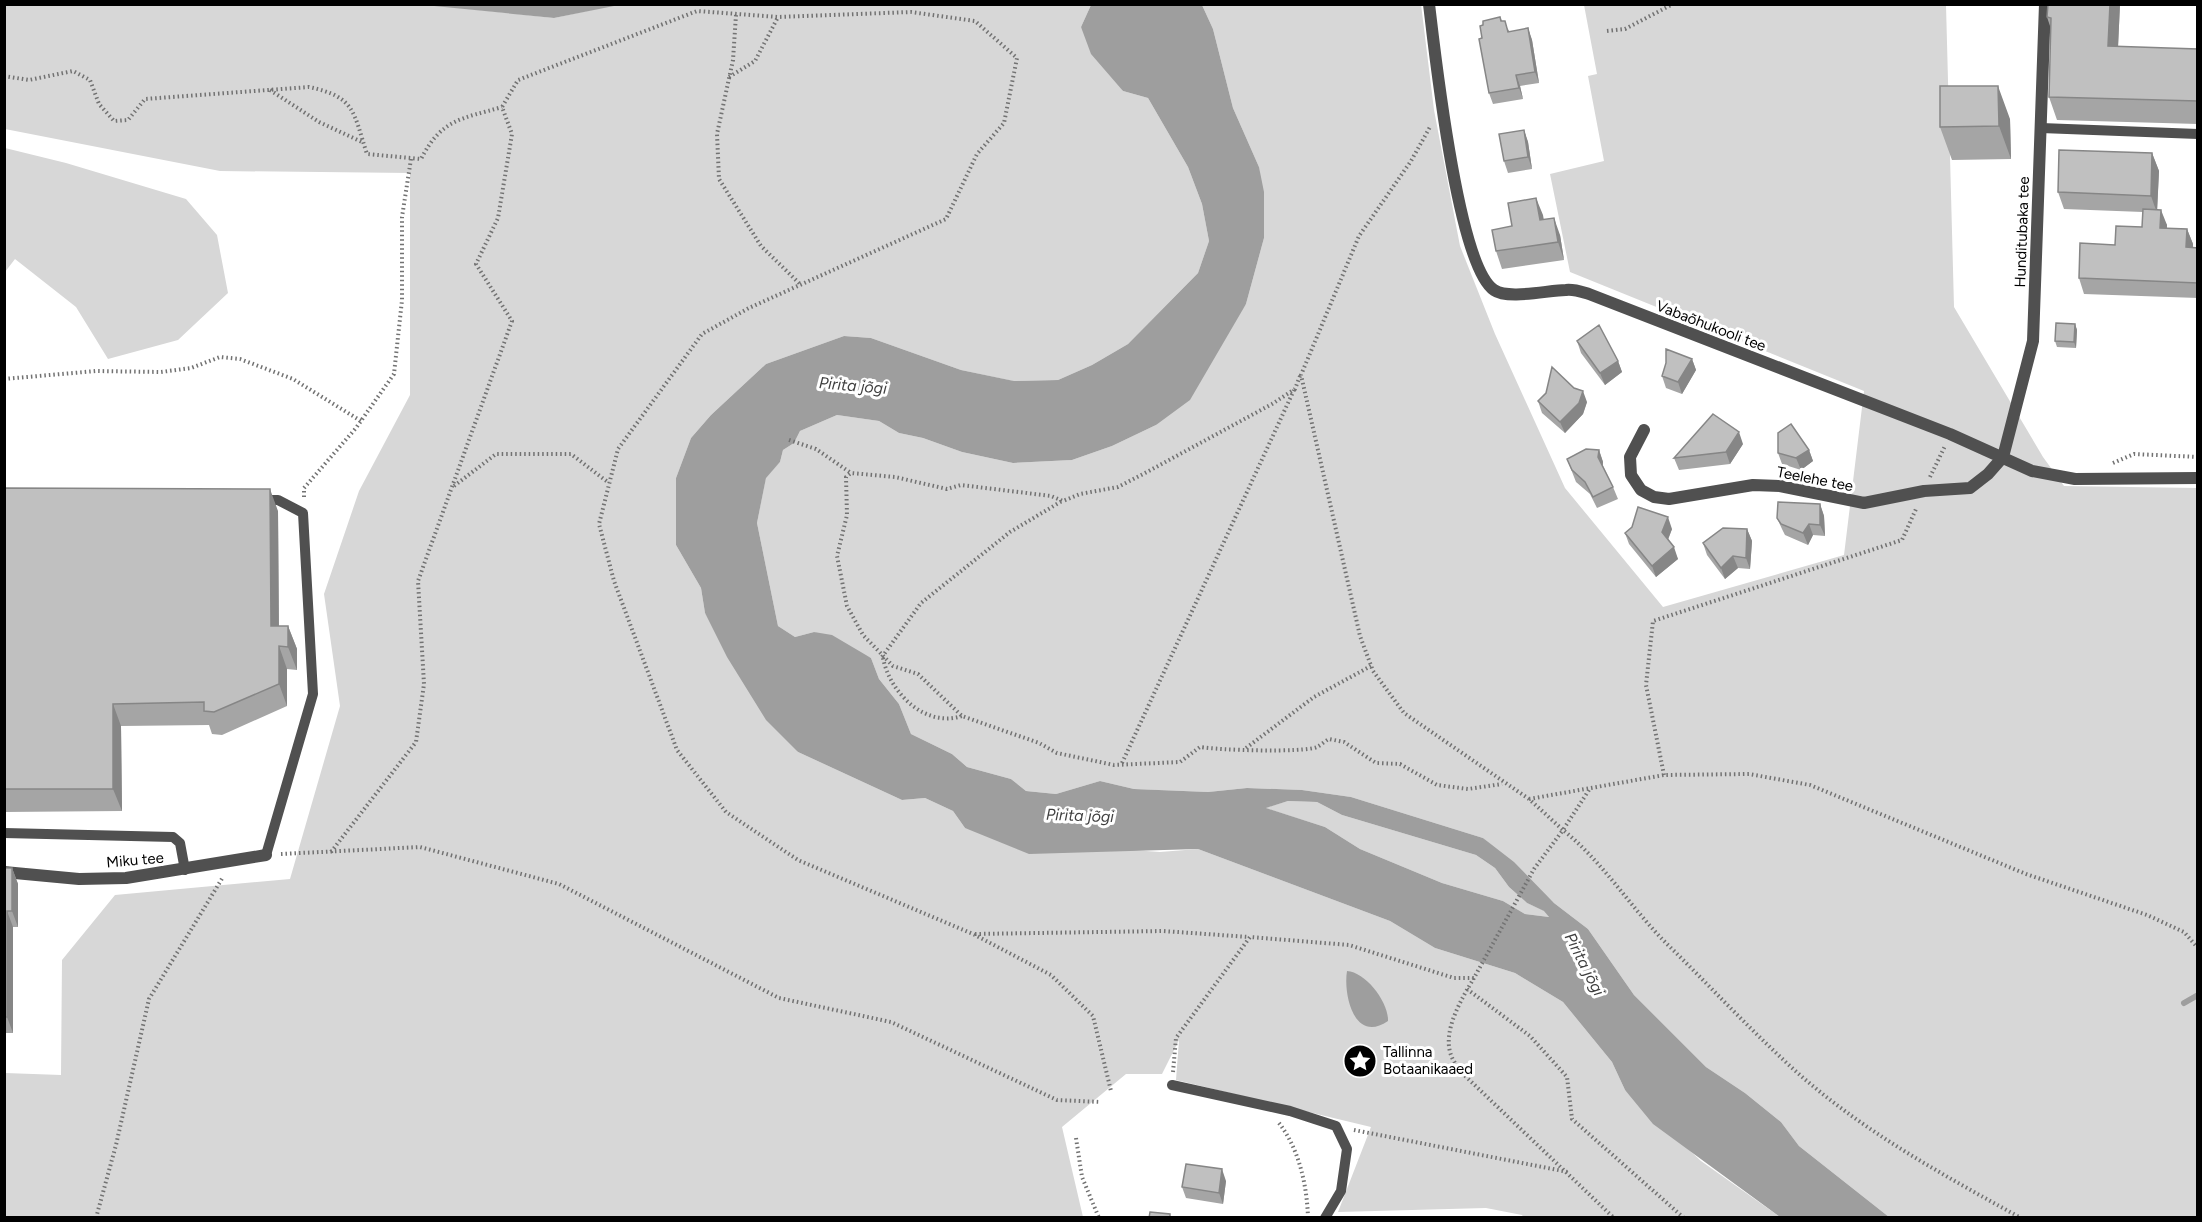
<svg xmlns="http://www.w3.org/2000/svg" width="2202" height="1222" font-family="Figtree,sans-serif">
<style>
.green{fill:#d7d7d7}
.water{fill:#9e9e9e;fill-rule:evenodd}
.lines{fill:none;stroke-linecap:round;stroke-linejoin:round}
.stream{stroke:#9e9e9e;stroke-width:6}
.path{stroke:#727272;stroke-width:4;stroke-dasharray:1.5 3;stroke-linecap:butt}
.service{stroke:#505050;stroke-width:10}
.minor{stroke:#505050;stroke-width:12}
.wall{fill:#a5a5a5}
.shaded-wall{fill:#868686}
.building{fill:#c0c0c0;stroke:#868686;stroke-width:1.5}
.labels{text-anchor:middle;stroke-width:6;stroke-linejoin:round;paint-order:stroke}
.street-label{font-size:15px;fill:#000;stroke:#fff}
.poi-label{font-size:15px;fill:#000;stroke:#fff;text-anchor:start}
.water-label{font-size:16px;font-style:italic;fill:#3f3f3f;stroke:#fff}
</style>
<rect width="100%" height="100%" fill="#fff"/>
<path class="green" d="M5,4H424L554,18L619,4L1091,5L1081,27L1123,91L1148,98L1188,167L1202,204L1209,241L1198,273L1128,344L1092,365L1058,380L1013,381L961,370L871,338L844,336L766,364L711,415L691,438L676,478V545L701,588L705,613L798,752L902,800L925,798L953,811L965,828L1118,849L1160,852L1198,849L1390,921L1435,948L1515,973L1563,1002L1612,1062L1625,1090L1701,1161L1780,1217L1524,1218L1522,1215L1486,1208L1338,1212L1371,1127L1176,1080L1179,1040L1162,1074H1126L1062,1127L1083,1217L5,1218V1073L61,1075L62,960L115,895L290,879L340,706L324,594L359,491L410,395V173L220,171L5,129Z
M1421,4L1434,110L1460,246L1495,334L1565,488L1663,607L1844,555L1864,391L1570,272L1550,174L1604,161L1588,76L1597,74L1584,5H1946L1954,307L2043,457L2064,486L2197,488V1217H1889L1799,1146L1781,1122L1745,1093L1706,1067L1634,995L1588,929L1554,903L1483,838L1351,797L1302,790L1247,788L1208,792L1134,789L1100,781L1056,794L1026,791L1011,779L967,767L952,754L911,734L899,704L879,679L871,658L814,632L795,637L778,626L757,523L766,477L780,462L783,450L794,443L800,431L837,415L879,421L899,433L923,438L962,452L1013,463L1072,460L1112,446L1156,425L1246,304L1264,238L1259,167L1233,108L1213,29L1202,5Z
M5,148L66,163L186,199L217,235L228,293L178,340L108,359L76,307L15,259L5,272Z
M1288,801L1317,802L1342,815L1476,855L1495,868L1509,887L1527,903L1545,911L1549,917L1525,914L1503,901L1442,883L1360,849L1325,827L1265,808Z"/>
<path class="water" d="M424,5H619L554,18Z
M1091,5H1202L1213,29L1233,108L1259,167L1264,192V238L1246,304L1190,400L1156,425L1112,446L1072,460L1013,463L962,452L923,438L899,433L879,421L837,415L800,431L794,443L783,450L780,462L766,478L757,523L778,626L795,637L814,632L832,635L871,658L879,679L899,704L911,734L952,754L967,767L1011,779L1026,791L1056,794L1100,781L1134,789L1208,792L1247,788L1302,790L1351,797L1483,838L1514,862L1554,903L1588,929L1634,995L1706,1067L1745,1093L1781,1122L1799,1146L1889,1217H1780L1653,1124L1625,1090L1612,1062L1563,1002L1515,973L1435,948L1390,921L1198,849L1029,854L965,828L953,811L925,798L902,800L798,752L766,720L727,657L705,613L701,588L676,545V478L691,438L711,415L766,364L844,336L871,338L961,370L1014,381L1058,380L1092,365L1128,344L1198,273L1209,241L1202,204L1188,167L1148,98L1123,91L1091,54L1081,27ZM1288,801L1317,802L1342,815L1476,855L1495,868L1509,887L1527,903L1544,911L1549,917L1525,914L1503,901L1442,883L1360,849L1325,827L1266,808Z
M1347,971C1366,972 1389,1003 1388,1021C1355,1044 1343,996 1347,971Z"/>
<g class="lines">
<path class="stream" d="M2184,1003L2198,995"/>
<path class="path" d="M736,15L733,60L717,134L719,179L761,246L801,285
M1607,31L1625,29L1673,4
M4,76L29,80L73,71L90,80L99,104L114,121L128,120L145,99L309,87C356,97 353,112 367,154L421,159C442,118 462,119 502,107
M729,77L755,61L778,17
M270,90L319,122L362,142
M1300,376L1295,389L1272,404L1147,472L1118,487L1080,494L1063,501L1051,496L961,485L947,489L895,477L851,473L846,477L847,515L837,556L847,606L863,635L893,666L918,674L962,716L1039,743L1057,753L1114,765L1180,762L1200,747C1218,750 1303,753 1317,747C1321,745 1325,741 1329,739L1344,742L1376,763L1400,764L1437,785L1468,789L1502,784
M4,379L96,371L161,372L191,368L220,357L240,359L293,379L361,421
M789,440L816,449L851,473
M2113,463L2134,454L2198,457
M1930,477L1945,446
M454,486L496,454H571L609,483
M304,497V488L356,428L394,374L402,300V217L411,159
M882,657L921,603L1010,532L1062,501
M883,658C890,693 925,728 962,716
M1246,748L1314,697L1371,666
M1122,763L1294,390
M1664,775L1646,685L1653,621L1902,540L1916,509
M1589,790L1563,830C1603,862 1631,908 1667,944C1711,987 1754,1034 1800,1075C1866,1133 1945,1176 2021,1218
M1529,799L1664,775L1749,774L1810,785L2026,874L2147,915L2184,932L2198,948
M331,852L416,742L424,684L418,581L512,321L476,264L498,218L512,134L502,107L518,80L697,11L778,17L911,12L975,21L1017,58L1004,123L977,154L946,219L749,308L702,334L618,449L599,524L614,581L677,750L726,812L798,860L973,934L1051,975L1093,1016L1111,1091
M281,854L420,847L559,884L779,998L891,1022L1057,1100L1101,1102
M975,934L1163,931L1249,937
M1474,978C1462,998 1442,1031 1451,1055C1453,1061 1458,1067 1461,1072L1614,1218
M1467,989L1530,1036L1567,1077L1572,1119L1684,1218
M1173,1072L1176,1038L1250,937L1349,945L1454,978H1474L1534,869L1563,830L1529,799L1404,713L1373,671L1360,636L1301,375L1359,236L1411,161L1430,127
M1279,1123C1299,1149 1307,1185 1308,1218
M1354,1130L1568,1172
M1076,1138L1082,1177L1099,1218
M96,1218L116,1145L149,999L223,877"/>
<path class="service" d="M2041,128L2198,134
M260,500H278L303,513L313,694L266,855
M4,833L173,837L180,843L185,870
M1172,1085L1290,1111L1336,1126L1347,1149L1341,1191L1325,1218"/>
<path class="minor" d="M1429,4C1435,54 1458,266 1494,290C1508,300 1549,290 1566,290C1574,289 1582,292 1589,294L1950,434L2032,471L2075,479L2198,478
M1644,430L1630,457L1631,475L1641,490L1654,497L1669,499L1753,485L1780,486L1864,503L1924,491L1970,488L1988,474L2003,457L2033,341L2045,4
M4,872L79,879L126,878L266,855"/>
</g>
<path class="wall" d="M2048,4H2120L2118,47L2198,49V124L2057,120L2049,97L2051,29L2047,17Z
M1500,17L1502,21L1510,32L1528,28L1532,40L1539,83L1520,86L1523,99L1493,104L1489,93L1482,38L1483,25Z
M2010,119L2011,159L1952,160L1940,127Z
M1524,130L1528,142L1532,169L1508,173L1504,161Z
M2152,153L2159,171L2157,210L2167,225V228L2187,229L2193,244V248H2198V298L2084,294L2079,278L2115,245L2142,227L2143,212L2064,209L2058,192Z
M1536,198L1543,220L1560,235L1564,260L1502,269L1496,251L1512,226Z
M2075,324L2077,330L2076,348L2057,347L2055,341Z
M1577,341L1618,361L1622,372L1605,385L1581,353Z
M1692,359L1696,370L1682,394L1666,388L1662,376Z
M1538,401L1587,402L1583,414L1565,433L1542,413Z
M1743,444L1730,464L1679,470L1674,458Z
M1599,450L1603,462V466L1613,487L1618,499L1597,508L1590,494L1576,482L1567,459Z
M1809,450L1813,461L1801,470L1782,464L1778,453Z
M4,488L278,511L279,626H288L297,649V670L287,669V706L222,735L212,734L209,725L121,726L122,811L4,812Z
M1820,504L1824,516L1825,536L1813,535L1808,545L1785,535L1782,529L1777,518Z
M1632,527L1672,529L1668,540L1678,559L1656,577L1629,544L1625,533Z
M1747,529L1752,541L1750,569L1738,568L1725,579L1707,555L1703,543Z
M4,868H12L18,884V927H13V1033H4Z
M1226,1181L1223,1204L1186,1198L1182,1187Z"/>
<path class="shaded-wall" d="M2110,4H2120L2117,69L2108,46Z
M1528,28L1532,40L1539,83L1535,72Z
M1516,75L1520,86L1523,99L1519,88Z
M1998,86L2010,119L2011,159L1999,126Z
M1524,130L1528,142L1532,169L1528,157Z
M2152,153L2159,171L2157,213L2151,196Z
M1536,198L1543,215L1547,238L1540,220Z
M2161,210L2167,225L2166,243L2160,228Z
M1554,218L1560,235L1564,260L1558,242Z
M2187,229L2193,244L2192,263L2186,247Z
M2075,324L2077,330L2076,348L2074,342Z
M1692,359L1696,370L1682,394L1678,382Z
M1618,361L1622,372L1605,385L1600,373Z
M1583,391L1587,402L1583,414L1565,433L1560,422Z
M1739,432L1743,444L1730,464L1726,452Z
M1599,450L1603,462L1602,469L1598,457Z
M1809,450L1813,461L1801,470L1796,458Z
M270,489L278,511L279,649L271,626Z
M1820,504L1824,516L1825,536L1820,525Z
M1668,517L1672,529L1666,544L1662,532Z
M1809,524L1813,535L1808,545L1803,533Z
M1747,529L1752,541L1750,569L1746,558Z
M1674,547L1678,559L1656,577L1652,566Z
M1733,556L1738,568L1725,579L1721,568Z
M288,626L297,649V670L288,647Z
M279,646L287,669V706L279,684Z
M113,704L121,726L122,811L113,789Z
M12,868L18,884V927L12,911Z
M7,911L13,927V1033L7,1017Z
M1222,1169L1226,1181L1223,1204L1219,1193Z"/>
<path class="building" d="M2048,4H2110L2108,46L2198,49V101L2049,97L2051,18L2047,17Z
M1500,17L1501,21H1505L1508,32L1528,28L1535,72L1516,75L1519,88L1489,93L1479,39L1482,38L1480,26L1483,25V21Z
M1940,86H1998L1999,126L1940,127Z
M1524,130L1528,157L1504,161L1499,134Z
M2059,150L2152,153L2151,196L2058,192Z
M1536,198L1540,220L1554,218L1558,242L1496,251L1492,230L1512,226L1508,203Z
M2143,209L2161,210L2160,228L2187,229L2186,247L2198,248V283L2079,278L2080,243L2115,245L2116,226L2142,227Z
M2056,323L2075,324L2074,342L2055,341Z
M1599,325L1618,361L1600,373L1577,341Z
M1666,349L1692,359L1678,382L1662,376L1666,363Z
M1552,367L1574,388L1583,391L1579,403L1560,422L1538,401L1546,393Z
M1713,414L1739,432L1726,452L1674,458Z
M1791,424L1809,450L1796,458L1778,453V433Z
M1586,449L1599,450L1598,457L1613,487L1593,497L1585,482L1572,470L1567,459Z
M4,488L270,489L271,626H288V647L279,646V684L214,712L204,711V702L113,704V789H4Z
M1778,502L1820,504V525L1809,524L1803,533L1781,524L1777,518Z
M1638,507L1668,517L1662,532L1674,547L1652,566L1625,533L1632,527Z
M1723,528L1747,529L1746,558L1733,556L1721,568L1703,543Z
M4,868H12V911H7V1017H4Z
M1186,1164L1222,1169L1219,1193L1182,1187Z
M1150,1212L1170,1214V1218H1149Z"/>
<defs>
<g id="sight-disc" transform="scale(1.725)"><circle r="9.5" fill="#000" stroke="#fff"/><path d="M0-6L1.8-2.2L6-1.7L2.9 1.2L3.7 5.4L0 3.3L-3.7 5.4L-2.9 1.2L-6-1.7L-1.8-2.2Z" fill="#fff"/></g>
</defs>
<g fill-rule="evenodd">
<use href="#sight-disc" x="1360" y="1061"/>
</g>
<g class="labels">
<g class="street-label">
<text transform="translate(2022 232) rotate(-88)" y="5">Hunditubaka tee</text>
<text transform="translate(1711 326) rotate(21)" y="5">Vabaõhukooli tee</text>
<text transform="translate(1815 479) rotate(11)" y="5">Teelehe tee</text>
<text transform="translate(135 860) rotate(-5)" y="5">Miku tee</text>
</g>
<g class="poi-label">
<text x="1383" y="1057">Tallinna<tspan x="1383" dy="17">Botaanikaaed</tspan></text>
</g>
<g class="water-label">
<text transform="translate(853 385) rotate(5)" y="6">Pirita jõgi</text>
<text transform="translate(1080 815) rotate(2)" y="6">Pirita jõgi</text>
<text transform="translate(1585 964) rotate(63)" y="6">Pirita jõgi</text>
</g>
</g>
<rect width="2202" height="1222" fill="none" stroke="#000000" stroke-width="12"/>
</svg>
